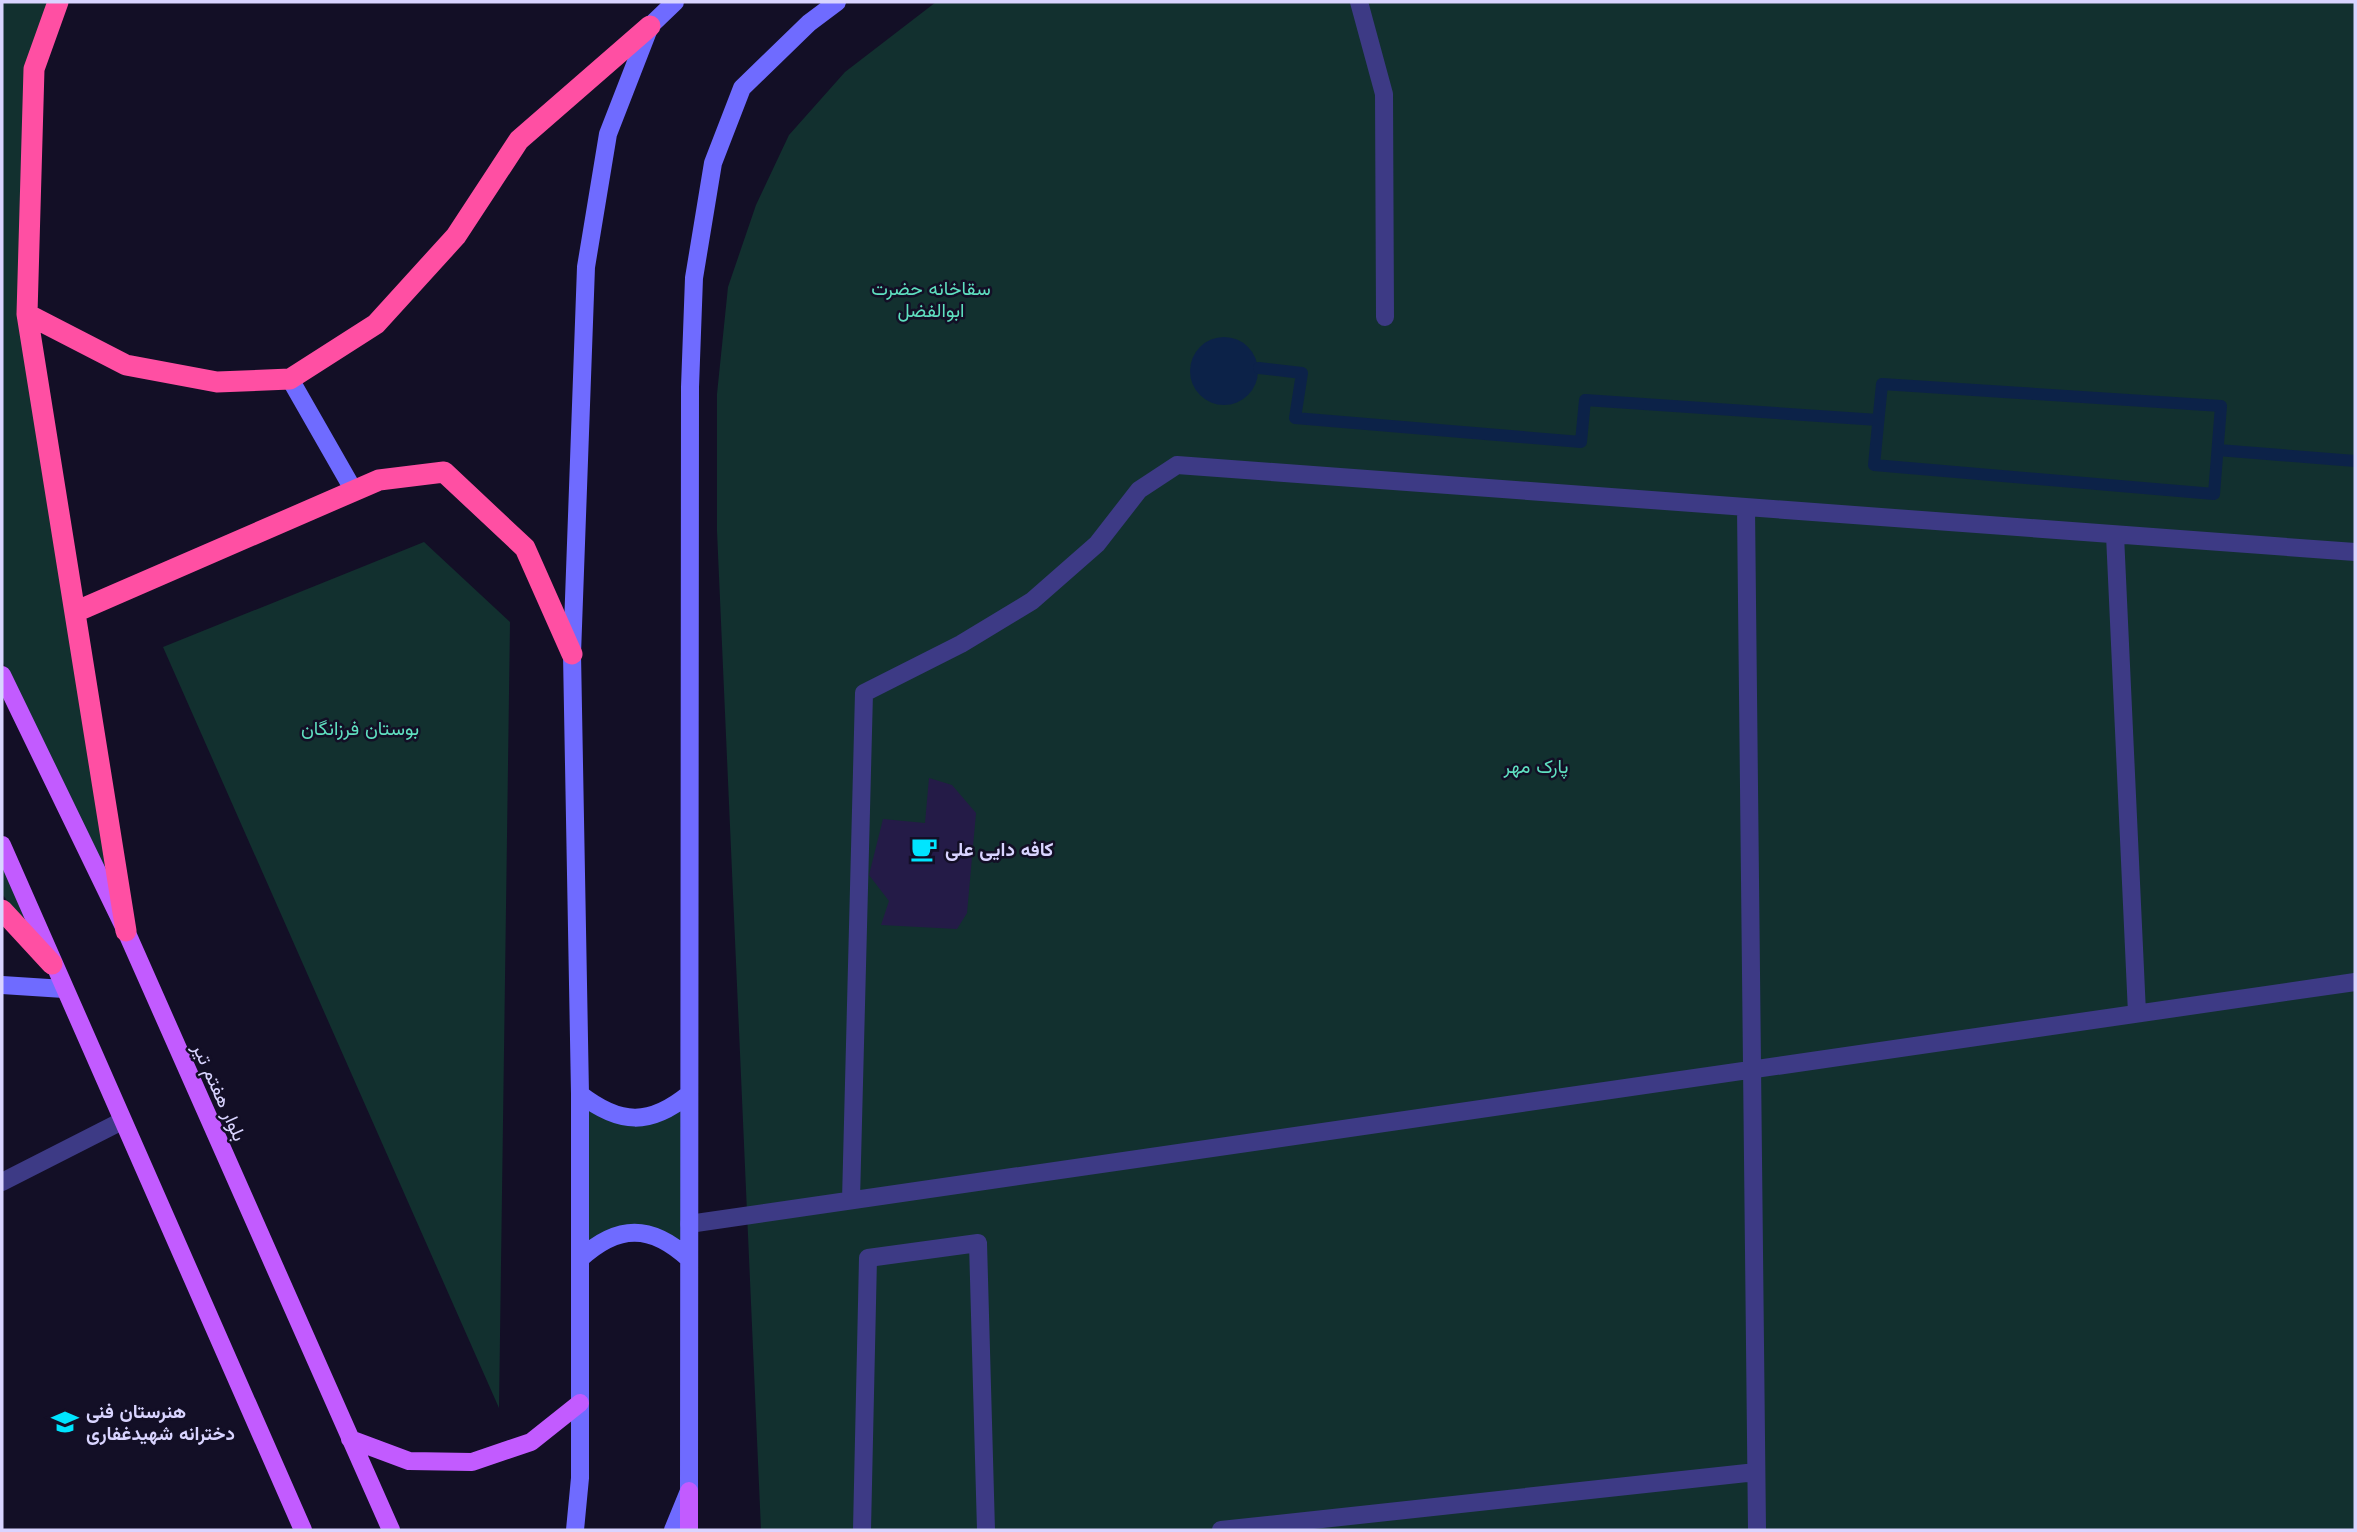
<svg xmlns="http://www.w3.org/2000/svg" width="2357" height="1532" font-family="Jost,Vazirmatn,sans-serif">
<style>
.green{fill:#12302f}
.water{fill:#0c2248}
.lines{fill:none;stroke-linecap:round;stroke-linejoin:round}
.stream{stroke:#0c2248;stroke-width:12}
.building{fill:#241b47}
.street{stroke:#3d3a85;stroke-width:18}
.secondary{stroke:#6f6bff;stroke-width:18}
.primary{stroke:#c25bff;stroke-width:18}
.highway{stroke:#ff4fa3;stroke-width:21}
.labels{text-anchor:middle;stroke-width:5;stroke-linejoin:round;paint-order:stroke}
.park-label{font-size:19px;fill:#5fe0c0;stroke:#130f26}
.poi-label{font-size:19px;font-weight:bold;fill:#d9d4ff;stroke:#130f26;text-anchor:start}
.street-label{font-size:19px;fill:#d9d4ff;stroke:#130f26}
</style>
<rect width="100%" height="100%" fill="#130f26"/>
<path class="green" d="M2,2H57L33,69L25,314L124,927L2,660Z
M936,2H2355V1530H761L717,531V394L728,287L756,205L789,135L845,72Z
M424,542L510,622L499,1408L163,647Z
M2,861L37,938L2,894Z
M582,1098L622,1120L687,1098L688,1257L648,1232L581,1258Z"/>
<path class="water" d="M1190 371a34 34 0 1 1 68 0a34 34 0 1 1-68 0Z"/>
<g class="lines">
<path class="stream" d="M1259,368L1302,373L1295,418L1581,442L1585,400L1878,420
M1882,384L2221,406L2214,494L1874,465Z
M2218,450L2355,461"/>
</g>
<path class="building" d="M929,778L952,785L976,813L967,913L957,929L881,925L889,901L869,875L883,819L925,823Z"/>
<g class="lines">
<path class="street" d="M1359,2L1384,94L1385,317
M1746,508L1757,1530
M2115,535L2137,1013
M2,1182L122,1121
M851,1200L864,693L961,644L1032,601L1097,544L1139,490L1177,465L2355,552
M689,1224L2355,982
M862,1530L868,1258L978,1243L986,1530
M1221,1530L1756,1472"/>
<path class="secondary" d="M290,379L354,491
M2,985L64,989
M580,1094C620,1125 650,1126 689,1094
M580,1259C618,1224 651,1224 689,1259
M575,1530L580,1478V1094L572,654L586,267L608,134L650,26L675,2
M673,1530L689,1491L690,387L694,278L713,163L742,88L809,23L837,2"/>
<path class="primary" d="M2,675L126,931L391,1530
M2,845L303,1530
M350,1439L409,1461L472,1462L531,1442L580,1403
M689,1491V1530"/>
<path class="highway" d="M58,2L34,69L27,314L126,931
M27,314L126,365L217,382L290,379L376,324L456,236L519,140L650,26
M75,612L379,480L444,472L525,548L572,654
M2,910L52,964"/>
</g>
<defs>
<g id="cafe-bare" transform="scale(2.1)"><path d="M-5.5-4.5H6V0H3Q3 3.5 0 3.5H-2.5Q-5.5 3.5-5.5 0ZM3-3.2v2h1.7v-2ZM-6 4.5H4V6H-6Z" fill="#00e5ff" stroke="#130f26" stroke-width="2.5" paint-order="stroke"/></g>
<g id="school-bare" transform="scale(2.1)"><path d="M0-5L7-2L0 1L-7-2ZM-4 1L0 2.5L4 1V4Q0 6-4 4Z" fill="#00e5ff" stroke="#130f26" stroke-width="2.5" paint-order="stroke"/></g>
</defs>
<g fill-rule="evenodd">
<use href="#cafe-bare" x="924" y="849"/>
<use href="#school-bare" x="65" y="1422"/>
</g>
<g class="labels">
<g class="park-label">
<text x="931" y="295">سقاخانه حضرت<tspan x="931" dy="22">ابوالفضل</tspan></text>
<text x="360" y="735">بوستان فرزانگان</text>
<text x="1536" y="773">پارک مهر</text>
</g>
<g class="poi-label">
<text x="945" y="856">کافه دایی علی</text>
<text x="86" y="1418">هنرستان فنی<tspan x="86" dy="22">دخترانه شهیدغفاری</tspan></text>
</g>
<g class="street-label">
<text transform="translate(220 1092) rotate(66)" y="7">بلوار هفتم تیر</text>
</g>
</g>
<rect width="2357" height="1532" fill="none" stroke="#d9d4ff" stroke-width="7"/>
</svg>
